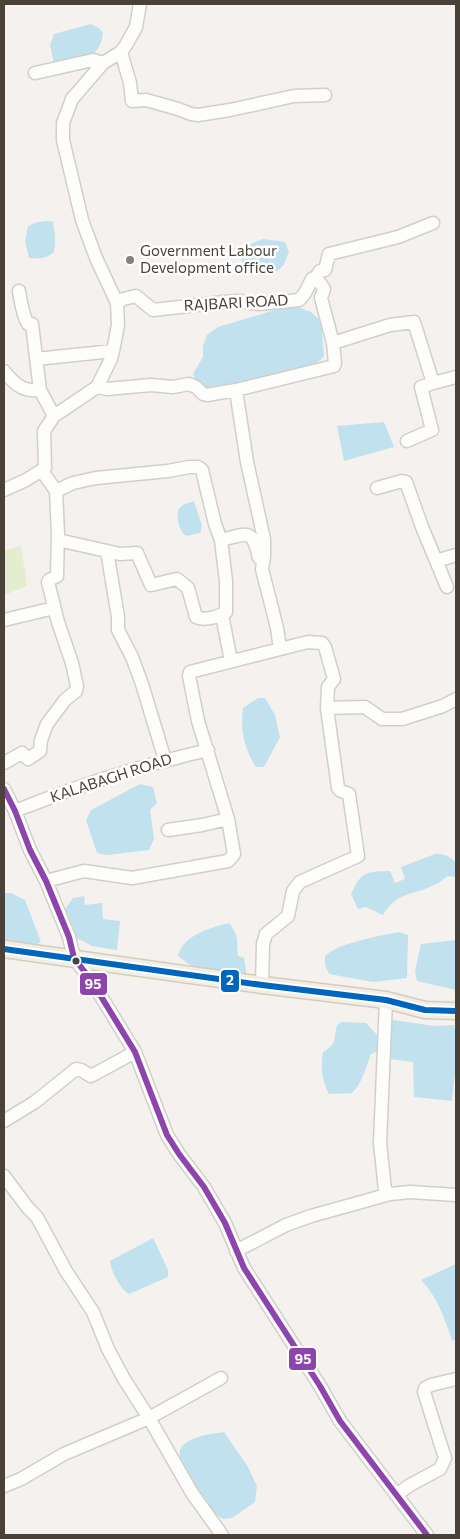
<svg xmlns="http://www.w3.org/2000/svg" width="460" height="1539" font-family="Commissioner,sans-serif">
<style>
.green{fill:#e4edcf}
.water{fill:#c1e1ef}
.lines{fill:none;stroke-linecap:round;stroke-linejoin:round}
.minor-casing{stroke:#d2cfcb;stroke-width:15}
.major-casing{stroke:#d6ccbc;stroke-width:19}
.minor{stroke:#fdfdfc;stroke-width:12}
.major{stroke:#f2eee6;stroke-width:16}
.bus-1-casing{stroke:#fff;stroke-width:10}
.bus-2-casing{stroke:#fff;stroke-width:10}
.bus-1{stroke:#8e44ad;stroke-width:6}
.bus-2{stroke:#0065bd;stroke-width:6}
.poi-dot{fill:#867f78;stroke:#fff;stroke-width:2}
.bus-dot{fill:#4a4239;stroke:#fff;stroke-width:2}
.labels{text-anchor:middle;stroke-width:5;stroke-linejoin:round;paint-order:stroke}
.poi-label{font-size:15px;fill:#4a4239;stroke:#fff;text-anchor:start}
.street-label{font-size:15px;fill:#4a4239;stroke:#fff}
.line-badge{stroke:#fff;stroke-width:2}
.badge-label{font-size:14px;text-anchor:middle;font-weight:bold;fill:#fff}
</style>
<rect width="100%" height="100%" fill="#f4f1ee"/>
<path class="green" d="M21,546L27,586L4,595V551Z"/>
<path class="water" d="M91,24L99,28L103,33C100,62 76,60 54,63L50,45L54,34Z
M48,221L53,222C55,233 56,241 54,252C46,259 39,259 29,258L25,241L28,226L38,222Z
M263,239L285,242L289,252C287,256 286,260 284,264C277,276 258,278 246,273L242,262L240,248Z
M292,305L311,312L321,321L324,356C306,378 235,384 205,389L197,383L193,374L203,357V346L207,335L218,327Z
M384,422L394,447L344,461L337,426Z
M194,501L202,526L200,533L186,536C180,532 175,517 179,509C182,504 189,503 194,501Z
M258,698H265L275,715L280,738C273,748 270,759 263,767H256C244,748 240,729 243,708Z
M140,784L153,787L157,803L150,810L154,839L149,850L107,855L97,853L86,820L91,810Z
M435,854C443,853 451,857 456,863V877L448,876C443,879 438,884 432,886C410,896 397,892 383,915L366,907L358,909L351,894C362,871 365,872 390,871L395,883L405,879L401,867Z
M4,893H11L25,900L41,942L33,946L4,943Z
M84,896L85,905L102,903L103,919L120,921L117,950L92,946L77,938L63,912L73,898Z
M229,923C240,936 236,940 238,956L244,958L247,976L195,969L178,956C183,935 210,928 229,923Z
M399,932L408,935L407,978L373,982L329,974L325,965V956C338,943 379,936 399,932Z
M456,940V990L417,981L415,971L421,944Z
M387,1019L434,1026L454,1025C460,1049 454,1077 452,1101L414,1097L413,1062L390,1059Z
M342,1022L366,1023L379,1037L378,1051L371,1054C365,1069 363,1082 352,1093L329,1094C322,1081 320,1067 323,1052C338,1043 333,1040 337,1025Z
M153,1238L168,1270V1277L129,1294C120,1289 111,1271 110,1261Z
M456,1264V1340H452C444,1317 438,1298 421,1280Z
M224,1432L248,1467L257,1486L255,1502L232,1518L223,1519C219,1516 214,1514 210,1510C201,1499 173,1463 181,1448C189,1436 211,1434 224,1432Z"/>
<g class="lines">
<g class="minor-casing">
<path id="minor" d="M121,52L130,83L132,101L146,100L178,109L191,114L198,115L230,110L294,96L325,95
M35,73L93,60L103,63
M316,277L320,271L325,270L329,254L398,237L433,223
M19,291C21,302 22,314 28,324H32L40,390L54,416
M117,303L123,299L136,296L153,310L224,302L239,301L259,304L299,300L305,293L312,279L316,277L324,289L321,298L333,343L390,325L414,322L433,383L421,387L432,430L407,441
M36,359L113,351
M4,371C14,384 23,392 40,390
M433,383L456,377
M236,390L334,366L335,363L333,343
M377,488L402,481L406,482L422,527L447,587
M4,490L26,480L45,468L44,431L54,416L97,387L111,359L113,351L118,325L117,303L96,258L82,220L63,140V123L72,99L103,63L121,52L126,45L136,27L140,4
M56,491L73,483L96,478L168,471L189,467H198L202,470L215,524L221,540C248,534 252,527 259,558
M58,540L120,554L137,553L151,585L177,579L188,588L196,617C203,621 219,617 226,612V581L221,540
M107,551L118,617V630L132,657L142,684L165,760
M436,561L456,555
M222,615L231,661
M4,620L54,608
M280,649L308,642L322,643L325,647L334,679L328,687L327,708
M4,763L22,753L28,759L40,751L41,740L47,724L65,700L76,691L77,686L72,663L58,622L48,582L49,580L57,576L58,534L56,491L42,471
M4,789L15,811L30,850L46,881L69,937L74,958L91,980L135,1052L167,1135L179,1154L204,1187L225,1223L244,1268L320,1386L340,1421L427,1535
M15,811C77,786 143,765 208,750
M168,830L202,825L228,819
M46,881L84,871L132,878L228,861L234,854L228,819L198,721L189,676L190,672L280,649L277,628L262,569L264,557V539L247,462L236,390L207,395L203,394L196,387L189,384L173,387L151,385L107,389L97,387
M262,985L263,944L266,934L288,916L293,891L300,882L358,856L349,794L341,791L338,788L327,708L365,707L382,719H402L443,706L456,699
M386,1000L380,1143L385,1190L390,1194
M4,1121L35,1102L76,1069L81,1070L91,1076L135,1052
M4,1176L28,1208L37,1217L66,1271L93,1312L108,1349L124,1379L149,1418L221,1378
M236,1251L286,1225L311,1216L390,1194L410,1192L456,1195
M4,1486L21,1479L64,1454L149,1418L192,1493L222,1535
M396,1495L410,1485L440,1469L445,1458L424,1392L425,1388L431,1385L456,1379"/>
</g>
<g class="major-casing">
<path id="major" d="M4,949L262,985L386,1000L425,1010L456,1011"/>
</g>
<use href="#minor" class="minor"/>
<use href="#major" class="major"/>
<g class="bus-1-casing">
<path id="bus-1" d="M4,789L15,811L30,850L46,881L69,937L74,958L91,980L135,1052L167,1135L179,1154L204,1187L225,1223L244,1268L320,1386L340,1421L427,1535"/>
</g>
<g class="bus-2-casing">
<path id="bus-2" d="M4,949L262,985L386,1000L425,1010L456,1011"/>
</g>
<use href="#bus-1" class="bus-1"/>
<use href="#bus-2" class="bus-2"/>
</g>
<circle class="poi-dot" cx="130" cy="260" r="5"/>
<circle class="bus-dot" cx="76" cy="961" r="4.5"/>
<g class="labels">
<g class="poi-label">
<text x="140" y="256">Government Labour<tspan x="140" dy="17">Development office</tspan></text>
</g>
<g class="street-label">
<text transform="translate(236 303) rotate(-3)" y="5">RAJBARI ROAD</text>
<text transform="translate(111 778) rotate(-18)" y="5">KALABAGH ROAD</text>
</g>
</g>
<g class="line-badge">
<rect x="220" y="969" width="20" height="24" rx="5" fill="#0065bd"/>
<rect x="79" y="972" width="29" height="24" rx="5" fill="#8e44ad"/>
<rect x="288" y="1347" width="29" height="24" rx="5" fill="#8e44ad"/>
</g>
<g class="badge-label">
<text x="230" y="985">2</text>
<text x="93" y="989">95</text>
<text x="303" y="1364">95</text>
</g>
<rect width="460" height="1539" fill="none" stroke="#4a4239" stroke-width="10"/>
</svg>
